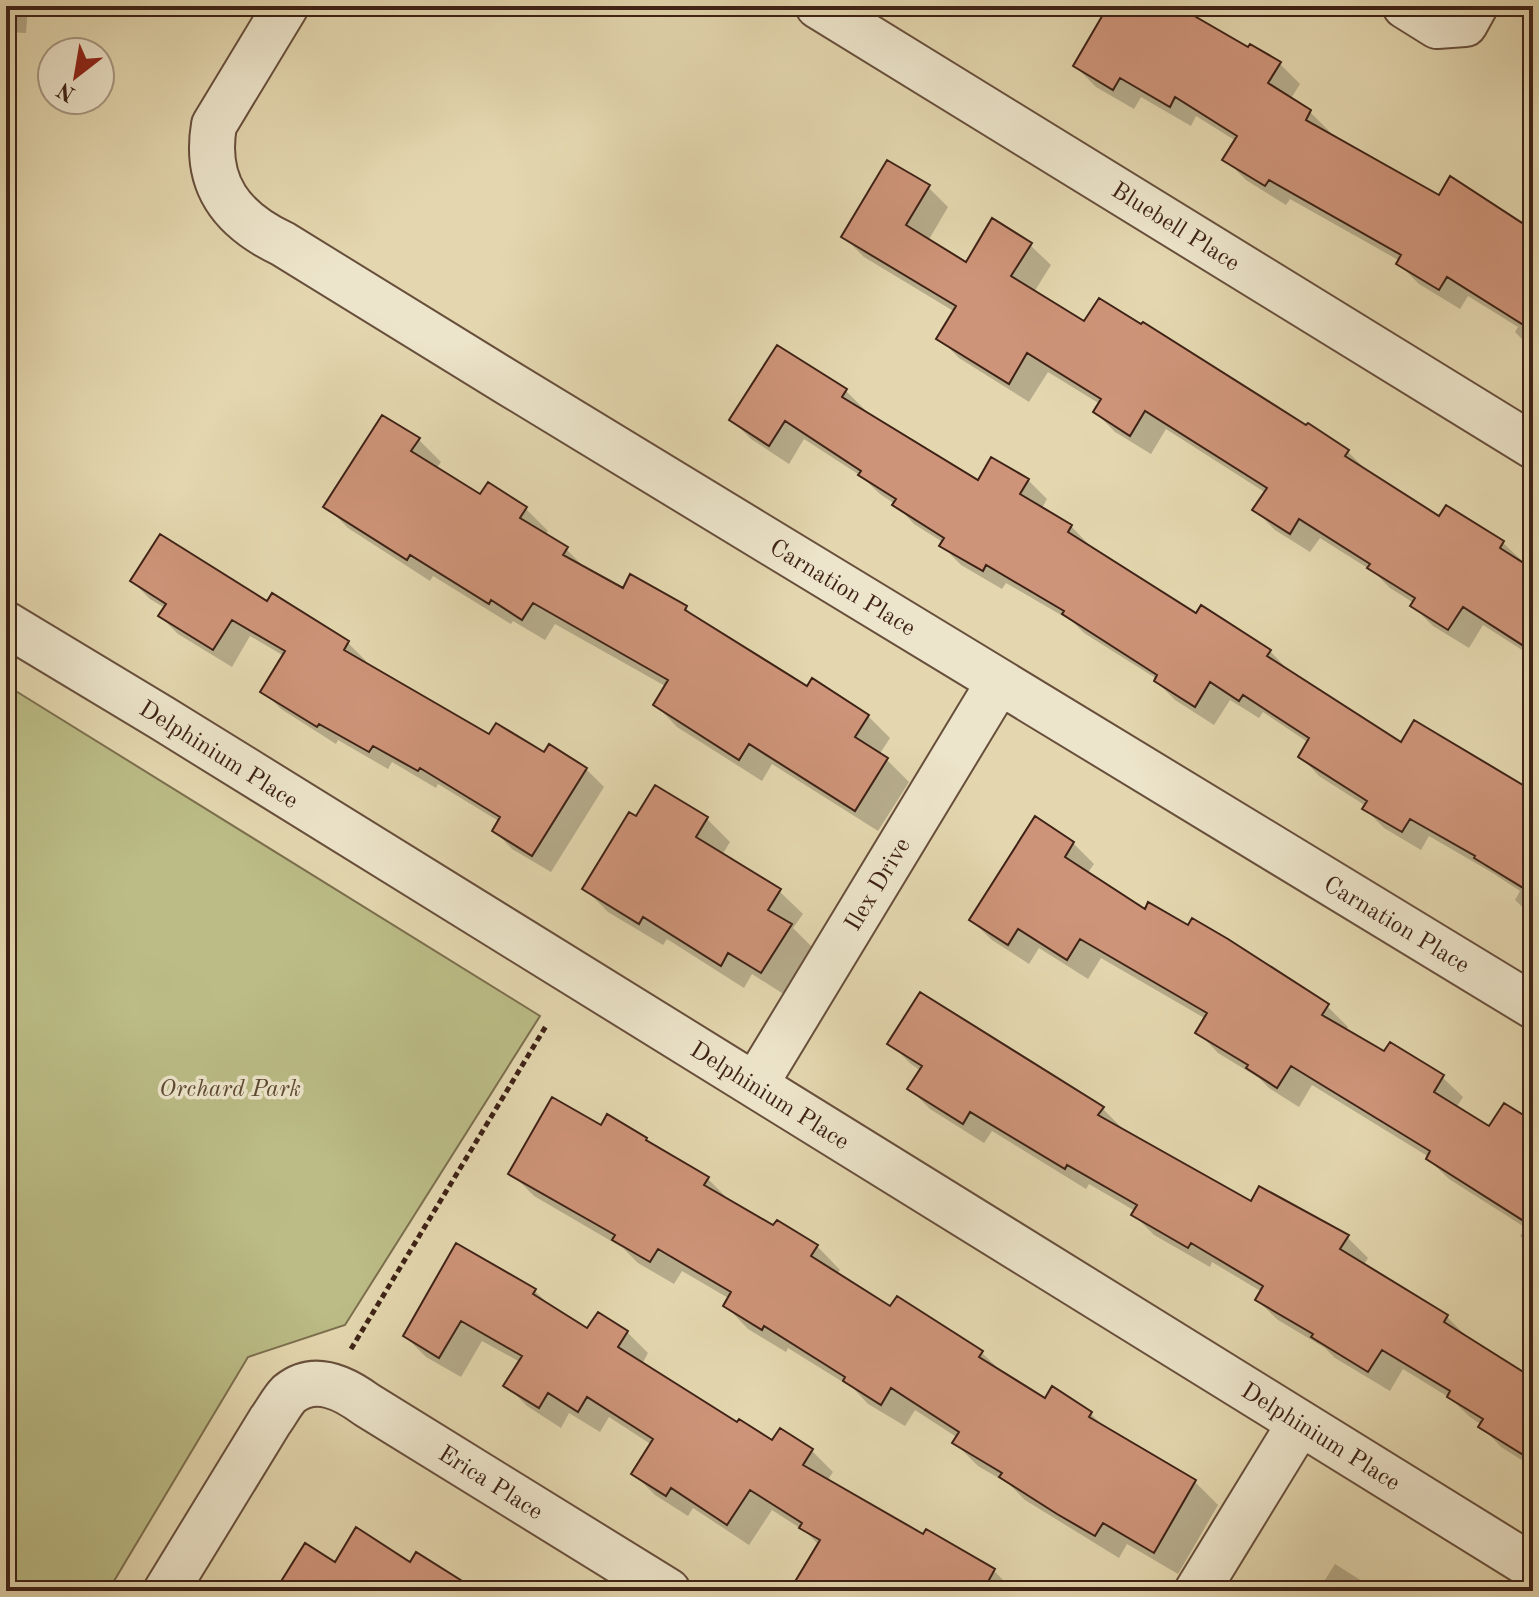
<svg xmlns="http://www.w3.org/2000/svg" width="1539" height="1597" font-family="'Old Standard TT',serif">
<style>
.green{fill:#bbbc86;stroke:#7c6f4e;stroke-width:2}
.shadow{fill:#0003}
.building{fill:#ce9479;stroke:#3e2216;stroke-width:2}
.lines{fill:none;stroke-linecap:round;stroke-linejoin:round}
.minor-casing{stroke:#684f3c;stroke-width:48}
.path{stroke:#3e2216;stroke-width:5;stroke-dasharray:6 4;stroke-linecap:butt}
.minor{stroke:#ede5cb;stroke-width:44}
.labels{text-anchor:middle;stroke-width:7;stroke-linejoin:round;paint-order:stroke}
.street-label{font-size:24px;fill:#3e2216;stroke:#ede5cb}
.park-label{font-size:24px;font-style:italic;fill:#5d4832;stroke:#ede5cb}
</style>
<rect width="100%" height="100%" fill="#e4d7af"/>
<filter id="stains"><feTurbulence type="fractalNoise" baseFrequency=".0025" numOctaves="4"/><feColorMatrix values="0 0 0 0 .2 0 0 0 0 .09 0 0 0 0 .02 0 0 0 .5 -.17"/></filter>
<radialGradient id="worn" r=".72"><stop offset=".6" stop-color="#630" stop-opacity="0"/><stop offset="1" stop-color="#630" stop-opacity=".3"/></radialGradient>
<path class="green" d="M6,685L540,1016L345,1325L248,1357L108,1591H6Z"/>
<path class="shadow" d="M6,6H28L26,33L6,32Z
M1110,6H1173L1249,50L1280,64L1300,84L1290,100L1310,112L1331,133L1329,135L1439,198L1533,232V350L1515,332L1518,327L1468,296L1460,309L1419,284L1398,263L1400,261L1290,199L1286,205L1246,180L1225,159L1236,141L1196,116L1191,126L1141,97L1134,109L1096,87L1075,66Z
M928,187L948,207L928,241L966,264L1030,245L1051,265L1034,292L1085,324L1347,451L1367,471L1440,519L1503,543L1533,571V657L1483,625L1469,648L1433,626L1413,606L1414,603L1390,588L1374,572L1320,538L1310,552L1275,530L1255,510L1266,493L1166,429L1151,454L1115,432L1095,412L1100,404L1048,372L1029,402L959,358L939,338L955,312L864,257L844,237Z
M846,391L865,410L864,412L979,482L1028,480L1047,499L1042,508L1071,526L1090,546L1089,548L1197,616L1270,651L1289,671L1402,745L1533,795V917L1515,900L1520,891L1491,872L1429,836L1421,850L1384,828L1365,809L1366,806L1319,776L1300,756L1309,743L1263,712L1259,718L1230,700L1214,725L1175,700L1156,681L1157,679L1084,633L1073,622L1006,583L1002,589L961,565L942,546L944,543L914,524L895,504L880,494L861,476L804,439L789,464L751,439L732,420Z
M419,440L441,462L436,469L481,497L488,485L526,509L548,531L545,535L566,549L589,572L623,591L686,608L699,621L808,689L868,716L890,738L879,755L887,760L909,782L878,831L772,764L762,781L677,727L656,705L667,687L555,624L545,640L513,621L511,624L433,576L430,581L348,528L326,506Z
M132,581L268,604L273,596L348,643L366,661L364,664L490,736L544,755L550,747L586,769L604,787L551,872L512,849L495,831L500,822L438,784L436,788L392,762L388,769L338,740L336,744L281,709L263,691L284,656L250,636L232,667L178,634L160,616L165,608L150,599Z
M636,819H707L730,842L722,855L779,891L803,914L793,928L814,949L785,995L752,974L744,988L667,939L663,945L608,912L585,889Z
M1073,843L1094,864L1087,874L1145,911L1327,1006L1348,1027L1345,1031L1384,1054L1442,1077L1463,1097L1456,1108L1490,1129L1533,1124V1248L1520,1236L1526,1228L1449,1179L1428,1159L1429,1157L1312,1085L1299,1107L1269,1088L1259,1078L1218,1053L1198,1032L1206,1019L1101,958L1088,979L1039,948L1029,964L992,940L971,920Z
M890,1043L1102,1108L1123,1129L1122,1130L1251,1204L1347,1237L1368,1258L1363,1266L1447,1317L1468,1338L1533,1380V1467L1501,1447L1481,1426L1482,1425L1470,1417L1450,1398L1403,1369L1390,1391L1335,1358L1325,1348L1278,1320L1257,1300L1262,1292L1212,1262L1210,1267L1154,1235L1133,1214L1135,1211L1089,1184L1086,1189L992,1131L984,1143L930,1109L910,1089L921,1071L911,1064Z
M602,1127L646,1139L654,1147L708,1179L731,1202L774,1228L817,1246L840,1270L836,1275L891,1309L982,1353L1004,1374L1046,1400L1091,1414L1108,1431L1195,1482L1218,1505L1178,1574L1127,1544L1119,1558L1025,1500L1009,1484L978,1466L955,1443L958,1438L915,1410L905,1426L868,1404L854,1389L788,1348L786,1352L748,1329L725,1305L730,1299L682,1271L674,1284L638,1263L623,1248L534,1196L511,1173Z
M535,1291L554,1310L588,1331L627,1332L648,1353L642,1364L738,1425L772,1443L780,1430L812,1451L833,1472L827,1481L923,1537L994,1571L1014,1591H810L799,1580L819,1545L806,1532L772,1510L749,1545L693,1508L688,1516L655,1495L634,1474L652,1445L609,1417L600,1432L569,1413L561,1428L527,1406L506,1385L520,1362L482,1341L461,1377L426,1357L405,1336Z
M1335,1564L1373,1588L1376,1591H1318Z"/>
<path class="building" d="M1108,6H1177L1248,47L1250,44L1281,62L1268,83L1311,110L1306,120L1439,195L1450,176L1533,230V331L1447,277L1439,290L1396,264L1401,255L1269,180L1265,186L1222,160L1237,136L1175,97L1170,107L1120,78L1113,90L1073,66Z
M887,160L930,185L906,225L966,262L992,218L1032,243L1011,276L1084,321L1099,298L1141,324L1143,322L1306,425L1308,423L1349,450L1345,456L1439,516L1446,505L1504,541L1500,548L1533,569V652L1463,607L1448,630L1410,606L1415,598L1367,568L1370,564L1299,519L1290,534L1252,510L1267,488L1145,411L1130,436L1093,412L1101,399L1027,353L1009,384L936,339L956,306L841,237Z
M777,345L847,389L842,397L978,480L991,457L1029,479L1020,494L1072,525L1068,532L1196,613L1201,605L1271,650L1267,656L1401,742L1414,720L1533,791V894L1474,858L1475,856L1410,819L1402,832L1362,809L1367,801L1298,757L1309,738L1243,695L1239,701L1210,682L1195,707L1154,681L1157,675L1062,614L1064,611L986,565L983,571L939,546L944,538L892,505L896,499L858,475L861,471L785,421L769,446L729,420Z
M382,415L420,438L411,451L480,494L488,482L527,507L520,518L568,547L563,555L623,588L630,574L687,606L685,610L807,686L812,678L869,715L855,737L888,758L855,811L749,744L739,760L653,705L668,680L533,603L522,620L491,600L489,604L410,555L407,560L323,507Z
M160,534L267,601L272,593L349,641L344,650L489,734L496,723L544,752L549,744L587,768L532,856L492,831L500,817L420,768L418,771L373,746L369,752L319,724L317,727L260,692L285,651L232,620L213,650L158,616L166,604L130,581Z
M655,785L708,817L696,837L781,889L768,910L792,924L761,973L728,953L721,966L643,917L639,924L582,889L629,812L636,816Z
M1035,816L1074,842L1065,857L1145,909L1148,902L1188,925L1192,918L1228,939L1329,1004L1322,1015L1384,1051L1390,1042L1444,1075L1434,1092L1489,1126L1504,1103L1533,1121V1227L1426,1159L1430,1151L1291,1066L1277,1088L1246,1068L1248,1065L1195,1033L1207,1013L1080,939L1067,960L1018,929L1008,945L969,920Z
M920,992L1104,1107L1098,1115L1251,1201L1259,1186L1349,1235L1340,1249L1448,1315L1444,1322L1533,1378V1461L1478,1427L1483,1419L1447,1397L1450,1391L1382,1350L1368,1372L1311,1337L1313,1334L1255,1300L1263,1286L1191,1243L1188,1248L1131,1215L1137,1205L1067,1165L1065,1169L970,1112L963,1124L907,1089L922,1066L887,1044Z
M552,1097L601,1125L607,1114L647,1138L646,1140L709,1177L704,1185L773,1225L777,1220L818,1245L811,1256L890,1306L897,1296L983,1351L979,1357L1045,1398L1052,1386L1092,1412L1089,1417L1196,1480L1154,1553L1103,1523L1095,1536L1057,1514L999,1477L1002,1473L952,1443L959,1432L891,1388L881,1405L843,1381L845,1377L764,1326L762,1330L723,1306L731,1292L658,1249L650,1262L612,1240L615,1235L508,1174Z
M456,1243L536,1289L533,1294L587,1328L598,1312L628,1331L618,1347L737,1422L739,1419L772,1440L780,1428L813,1449L803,1465L923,1534L926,1529L995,1569L983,1591H815L796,1580L820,1540L799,1528L802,1523L750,1490L727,1525L671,1488L666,1496L631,1474L653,1439L587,1397L578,1412L548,1393L539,1408L503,1386L522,1356L461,1321L439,1358L403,1336Z
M356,1527L410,1562L416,1552L478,1591H275L305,1543L335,1562Z"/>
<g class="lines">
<g class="minor-casing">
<path id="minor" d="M286,6L214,125C204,184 232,220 283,244L510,384L1533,1006
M818,6L1533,446
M1405,6L1437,26L1465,24L1475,6
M6,624L162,718L1533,1567
M755,1085L999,682
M166,1591L270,1421C276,1413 282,1401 289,1394C315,1373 344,1388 367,1405L668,1591
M1197,1591L1300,1423"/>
</g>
<path class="path" d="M351,1349L546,1026"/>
<use href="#minor" class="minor"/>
</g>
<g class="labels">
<g class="street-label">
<text transform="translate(1176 226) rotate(32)" y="8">Bluebell Place</text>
<text transform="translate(843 587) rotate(31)" y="8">Carnation Place</text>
<text transform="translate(219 754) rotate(32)" y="8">Delphinium Place</text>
<text transform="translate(877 884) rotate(-59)" y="8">Ilex Drive</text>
<text transform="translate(1397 924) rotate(31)" y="8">Carnation Place</text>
<text transform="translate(770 1095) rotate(32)" y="8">Delphinium Place</text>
<text transform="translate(1321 1436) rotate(32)" y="8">Delphinium Place</text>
<text transform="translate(491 1482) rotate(32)" y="8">Erica Place</text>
</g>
<g class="park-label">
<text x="230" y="1096">Orchard Park</text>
</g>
</g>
<rect width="1539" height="1597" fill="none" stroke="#e4d7af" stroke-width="32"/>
<rect x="8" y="8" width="1523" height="1581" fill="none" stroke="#3e2216" stroke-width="4"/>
<rect x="16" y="16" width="1507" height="1565" fill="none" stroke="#3e2216" stroke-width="2"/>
<g transform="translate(76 76) rotate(211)"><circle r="38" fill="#ede5cb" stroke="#a79783" stroke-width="2"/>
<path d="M0-6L14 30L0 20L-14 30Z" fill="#8f2418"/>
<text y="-12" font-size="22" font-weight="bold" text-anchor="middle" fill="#3e2216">N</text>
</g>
<rect width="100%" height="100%" filter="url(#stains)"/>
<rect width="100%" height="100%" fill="url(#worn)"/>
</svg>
